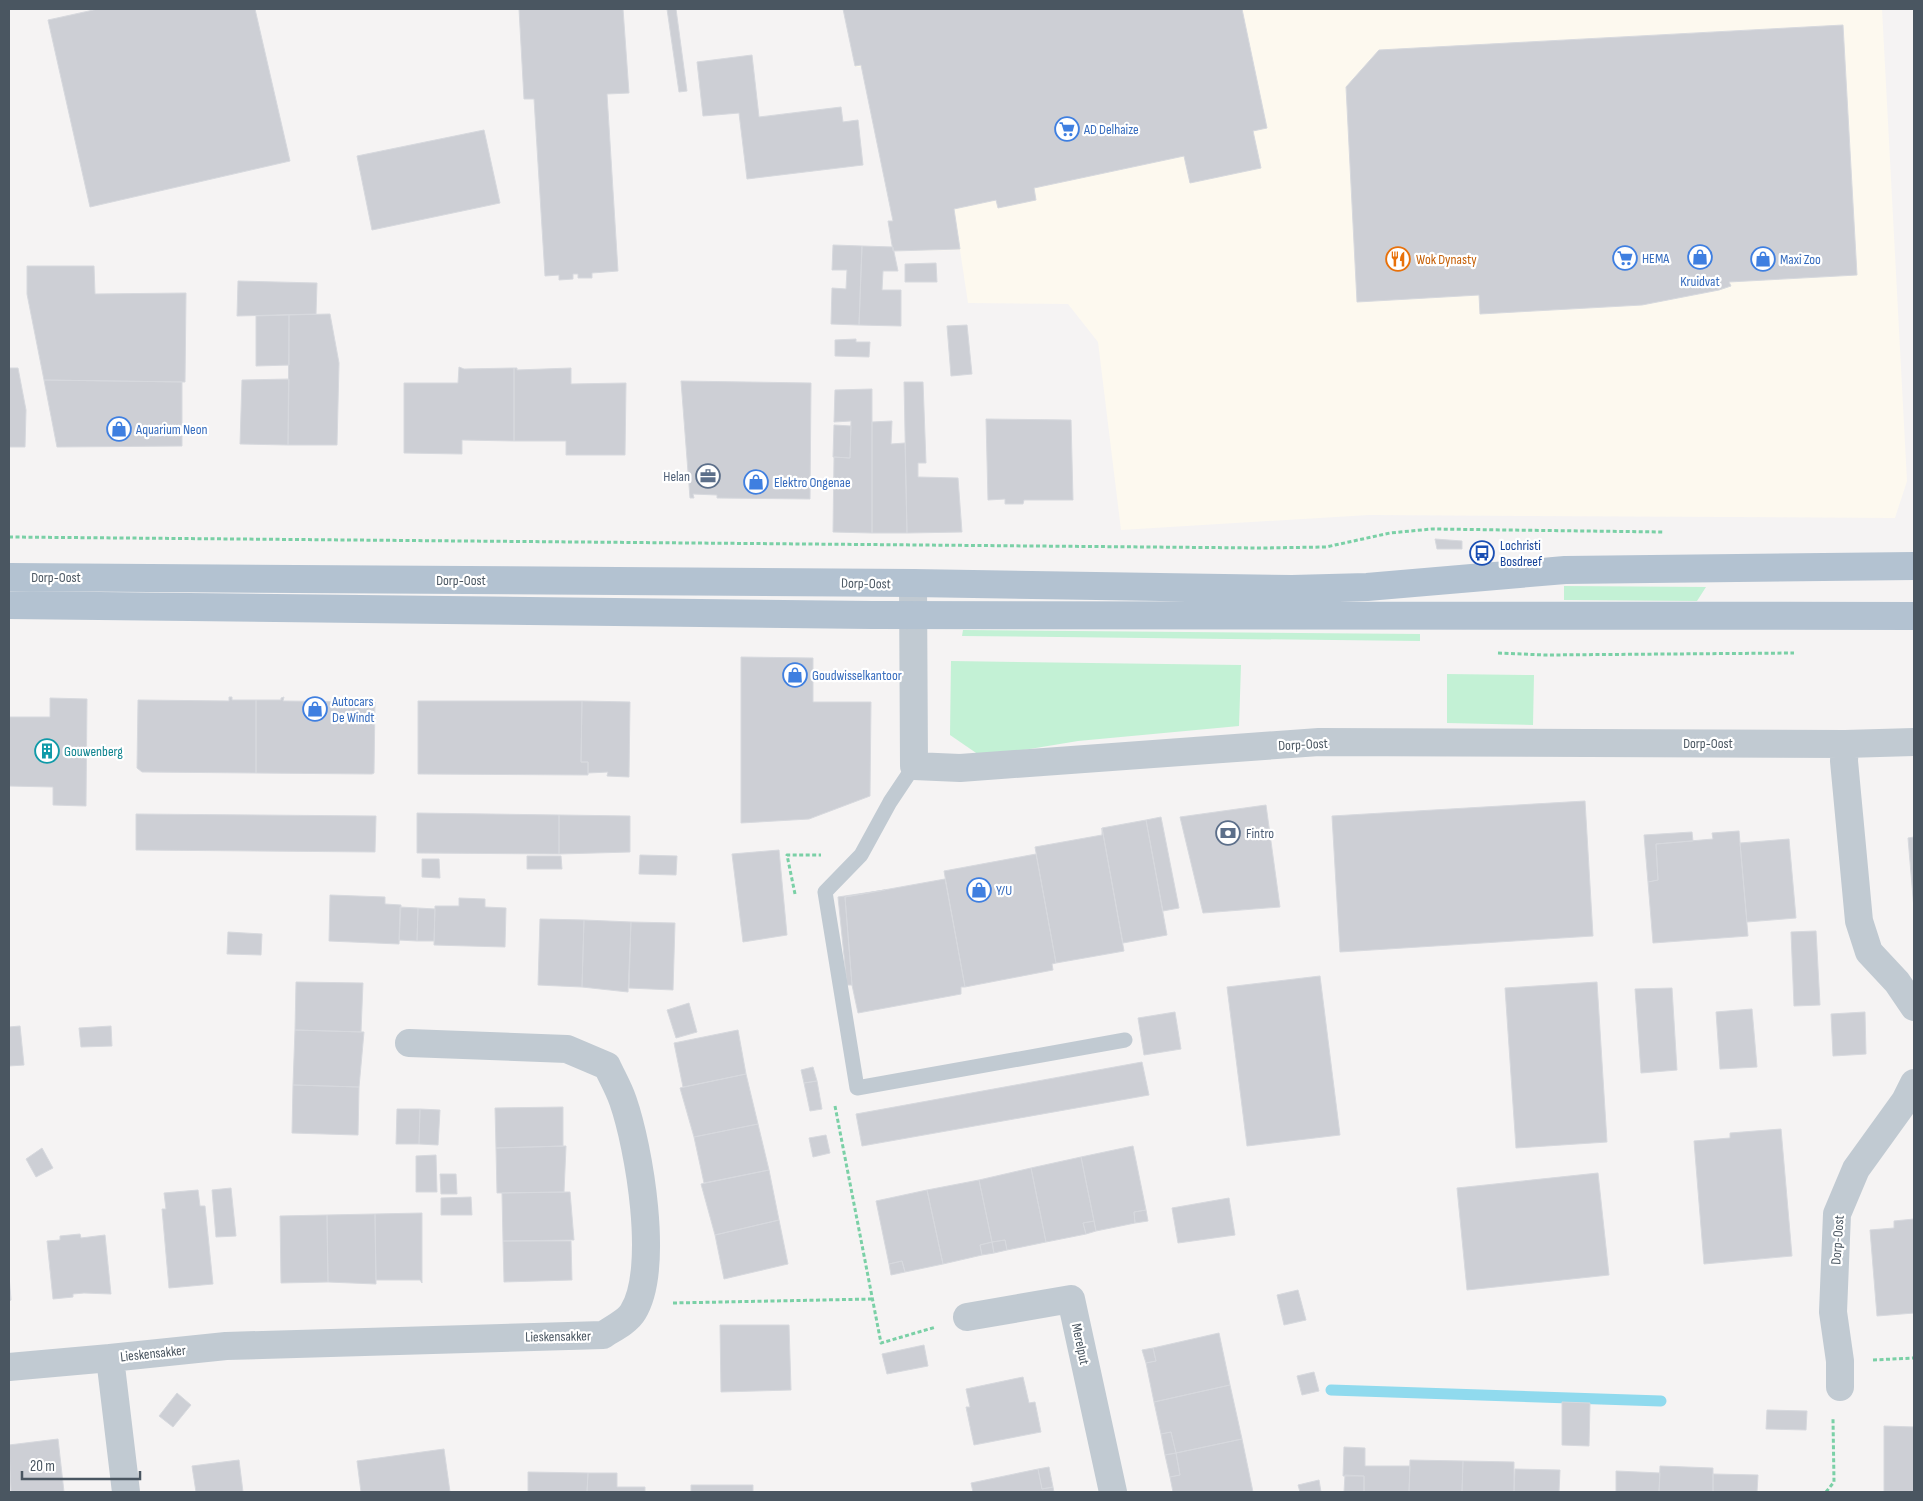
<svg xmlns="http://www.w3.org/2000/svg" width="1923" height="1501" font-family="'Sofia Sans Condensed',sans-serif">
<style>
.commercial{fill:#fdf9ef}
.green{fill:#c3f1d5}
.lines{fill:none;stroke-linecap:round;stroke-linejoin:round}
.stream{stroke:#90daee;stroke-width:11}
.building{fill:#cdcfd5;stroke:#d7d9de}
.path{stroke:#7ad0a6;stroke-width:3;stroke-dasharray:4 2.5;stroke-linecap:butt}
.lane{stroke:#c1cad2;stroke-width:15}
.street{stroke:#c1cad2;stroke-width:28}
.primary{stroke:#b3c2d1;stroke-width:28}
.labels{text-anchor:middle;stroke-width:4.5;stroke-linejoin:round;paint-order:stroke}
.shop-label{font-size:14px;fill:#366cbe;stroke:#fff;text-anchor:start}
.food-label{font-size:14px;fill:#c56008;stroke:#fff;text-anchor:start}
.service-label{font-size:14px;fill:#4e5e75;stroke:#fff;text-anchor:end}
.transit-label{font-size:14px;fill:#164399;stroke:#fff;text-anchor:start}
.street-label{font-size:14px;fill:#4a5661;stroke:#fff}
.culture-label{font-size:14px;fill:#0d838f;stroke:#fff;text-anchor:start}
</style>
<rect width="100%" height="100%" fill="#f5f3f3"/>
<path class="commercial" d="M843,9H1882L1907,481L1895,518L1369,515L1121,530L1098,342L1068,304L968,303L960,250L893,251L894,223L862,67H855Z"/>
<path class="green" d="M1564,586L1706,587L1697,601L1564,600Z
M963,630L1420,634V641L962,636Z
M951,661L1241,665L1239,726L1078,741L982,757L950,735Z
M1447,674L1534,675L1533,725L1447,723Z"/>
<g class="lines">
<path class="stream" d="M1331,1390L1661,1401"/>
</g>
<path class="building" d="M98,9H255L290,161L90,207L48,20Z
M519,9H623L629,93L607,94L618,271L592,273V278H578V274H573V279L559,280V275L545,276L534,99H524Z
M667,9H676L687,91L679,92Z
M843,9H1242L1267,128L1253,131L1261,168L1190,183L1184,156L1034,188L1036,200L998,208L996,200L954,209L960,249L893,251L888,221H893L861,65L855,66Z
M1843,25L1857,275L1729,282L1731,286L1719,290L1642,305L1480,314L1479,295L1357,302L1346,87L1379,50Z
M752,55L759,117L841,107L843,122L858,120L863,165L747,179L739,113L703,116L697,62Z
M484,130L500,203L372,230L357,156Z
M833,245L862,246L859,325L831,324L832,288L846,289L847,270H832Z
M862,246L893,247L898,271H883L882,290H901V326L859,325Z
M936,263L937,282H905V264Z
M27,266H94L95,294L186,293L185,382L44,380L27,294Z
M238,281L317,283L316,314L237,316Z
M330,314L339,363L337,445H288L289,315Z
M289,315V365L256,366V316Z
M967,325L972,374L951,376L947,326Z
M856,339V342H870L869,357L835,356V340Z
M459,367L464,369L514,368V441L462,440V454L404,453V383H458Z
M9,368H18L26,410L25,447H9Z
M514,368H517V370L571,368V384L626,383L625,455H566V441H514Z
M289,379L288,445L240,444L242,380Z
M44,380L182,382V446L57,447Z
M681,381L811,383L810,499L717,498V495L693,494L694,498H690Z
M904,382H923L926,463H918V477L958,478L962,532L907,533Z
M872,389V533L833,532L834,457L850,458L851,421L834,422L835,390Z
M986,419L1071,420L1073,500H1024L1023,504H1005V499L988,500Z
M892,421L891,444L905,443L907,533H872V422Z
M834,425L851,426L850,458L833,457Z
M1435,539L1462,541V549H1437Z
M741,657L813,658V702H871L870,796L809,819L741,823Z
M229,697H232V700H256V773L142,772L137,768L138,700L229,701Z
M284,697L283,701L375,702L374,773L372,774L256,773V700H281V698Z
M50,698L87,699L86,806L53,805V787L9,786V797V717H50Z
M418,701H582L581,762H588V775L418,774Z
M582,701L630,702L629,777L607,776L608,772L588,773V762H581Z
M1585,801L1593,936L1340,952L1332,816Z
M1266,805L1280,907L1203,913L1180,817Z
M417,813L559,815V854L417,853Z
M136,814L376,816L375,852L136,850Z
M559,815L630,816V852L559,854Z
M1161,817L1179,908L1163,911L1146,820Z
M1146,820L1167,935L1123,943L1102,828Z
M1102,828L1124,951L1056,963L1035,847L1102,835Z
M1739,831L1748,936L1653,943L1648,882L1658,880L1656,844L1713,839L1712,833Z
M1692,832L1693,841L1656,844L1658,880L1648,882L1644,835Z
M1914,837V909L1908,838Z
M1789,839L1796,918L1747,922L1740,843Z
M779,850L787,935L743,942L732,854Z
M1036,854L1056,963L1052,964L1053,970L965,987L944,871Z
M640,855L677,856L676,875L639,874Z
M527,856H561L562,869H527Z
M422,859H439L440,878L422,877Z
M945,879L965,987H961V994L858,1013L852,985L845,897Z
M885,890L845,897L852,985H847L838,897Z
M330,895L385,897V904L401,905L399,944L329,941Z
M459,898L485,899V907L506,908L505,947L434,945L435,906H459Z
M400,907L418,908L417,941L399,940Z
M418,908L435,909L434,941H417Z
M540,919L584,920L582,987L538,985Z
M584,920L631,922L628,992L582,987Z
M631,922L675,923L673,990L629,988Z
M1816,931L1820,1005L1794,1006L1791,932Z
M228,932L262,934L261,955L227,954Z
M1320,976L1340,1135L1247,1146L1227,987Z
M296,982L363,983L361,1032L295,1030Z
M1597,982L1607,1142L1516,1148L1505,988Z
M1672,988L1677,1070L1641,1073L1635,989Z
M689,1003L697,1032L676,1038L667,1010Z
M1752,1009L1757,1067L1720,1069L1716,1012Z
M1175,1012L1181,1049L1144,1055L1138,1018Z
M1865,1012L1866,1054L1833,1056L1831,1014Z
M20,1026L24,1065L9,1066V1027Z
M111,1026L112,1046L81,1047L79,1028Z
M295,1030L364,1032L359,1087L293,1085Z
M738,1030L746,1074L683,1087L674,1043Z
M1142,1062L1149,1095L862,1146L856,1114Z
M813,1067L817,1081L804,1083L801,1070Z
M746,1074L758,1124L694,1137L680,1088Z
M817,1081L822,1109L810,1111L804,1083Z
M293,1085L359,1087L358,1135L292,1133Z
M563,1107V1146L496,1148L495,1108Z
M397,1109H420L419,1144H396Z
M420,1109L440,1110L438,1145L419,1144Z
M758,1124L769,1170L704,1183L694,1137Z
M1781,1129L1792,1256L1704,1264L1694,1141L1730,1138V1133Z
M826,1135L830,1153L813,1157L809,1138Z
M566,1146L564,1192L497,1193L496,1148Z
M1133,1146L1146,1210L1134,1212L1135,1223L1096,1231L1081,1157Z
M42,1148L53,1168L36,1177L26,1159Z
M436,1155L437,1192H416V1156Z
M1081,1157L1094,1221L1083,1223L1086,1234L1046,1242L1031,1168Z
M1031,1168L1046,1242L1007,1250L1005,1240L992,1242L979,1180Z
M769,1170L779,1220L715,1235L701,1184Z
M1598,1173L1609,1275L1467,1290L1457,1188Z
M440,1174H456L457,1194H441Z
M979,1180L992,1242L980,1245L982,1255L943,1264L927,1190Z
M231,1188L236,1236L216,1237L212,1190Z
M198,1190L200,1206H205L213,1284L169,1288L162,1209H166L164,1193Z
M927,1190L943,1264L905,1272L902,1261L889,1264L876,1201Z
M570,1192L574,1240L503,1241L502,1193Z
M471,1197L472,1215H441V1198Z
M1229,1198L1235,1235L1178,1243L1172,1208Z
M1146,1210L1148,1221L1135,1223L1134,1212Z
M422,1213V1283L420,1280H376L375,1214Z
M375,1214L376,1284L328,1282L327,1215Z
M327,1215L328,1282L281,1283L280,1216Z
M1914,1219V1313L1877,1316L1870,1230L1894,1228V1221Z
M779,1220L788,1264L724,1279L715,1235Z
M1094,1221L1096,1231L1086,1234L1083,1223Z
M80,1234L81,1238L105,1235L111,1294L84,1293L73,1294V1297L53,1299L47,1241L60,1240V1236Z
M1005,1240L1007,1250L994,1253L992,1242Z
M503,1241H571L572,1280L504,1282Z
M992,1242L994,1253L982,1255L980,1245Z
M902,1261L905,1272L891,1275L889,1264Z
M9,1276L11,1300L9,1301Z
M1298,1290L1306,1320L1284,1325L1277,1295Z
M720,1325H789L791,1390L721,1392Z
M1219,1333L1230,1385L1154,1402L1146,1363L1156,1361L1153,1348Z
M924,1345L928,1366L887,1374L882,1354Z
M1153,1348L1156,1361L1146,1363L1142,1350Z
M1314,1372L1319,1391L1302,1395L1297,1376Z
M1023,1377L1029,1403L1035,1402L1041,1432L974,1445L966,1407H970L966,1389Z
M1230,1385L1242,1439L1176,1453L1171,1432L1161,1434L1154,1402Z
M177,1393L191,1405L173,1427L159,1416Z
M1562,1402L1590,1403L1589,1446L1562,1445Z
M1767,1410L1807,1411L1806,1430L1766,1429Z
M1884,1426L1914,1427V1492H1884Z
M1171,1432L1176,1453L1165,1455L1161,1434Z
M58,1439L64,1492H11L9,1445Z
M1242,1439L1253,1492H1173L1170,1477L1180,1475L1176,1453Z
M1344,1447L1365,1448V1466H1410L1409,1492H1364V1476H1343Z
M444,1449L450,1492H361L357,1461Z
M1176,1453L1180,1475L1170,1477L1165,1455Z
M239,1460L243,1492H196L192,1466Z
M1410,1460L1463,1461L1462,1492H1409Z
M1463,1461L1514,1462V1492H1462Z
M1660,1466L1713,1468V1492H1659Z
M1049,1467L1053,1487L1042,1489L1038,1469Z
M1038,1469L1042,1489L1053,1487L1054,1492H973L971,1483Z
M1515,1469L1560,1470L1559,1492H1514Z
M1616,1471L1660,1473L1659,1492H1616Z
M528,1472L588,1473L587,1492H528Z
M588,1473H617V1487H645V1492H587Z
M1713,1474L1758,1475L1757,1492H1713Z
M1345,1475L1364,1476V1492H1344Z
M1319,1480L1321,1492H1300L1298,1485Z
M691,1485H753V1492H691Z"/>
<g class="lines">
<path class="path" d="M9,537L1262,548L1326,547L1390,533L1432,529L1664,532
M1498,653L1545,655L1794,653
M795,894L787,855H821
M835,1106L881,1343L936,1327
M673,1303L872,1299
M1873,1360L1914,1358
M1826,1492L1834,1482L1833,1419"/>
<path class="lane" d="M914,766L890,802L861,855L825,892L857,1088L1125,1040"/>
<path class="street" d="M913,583L914,766L960,768L1319,742L1845,744L1914,742
M1845,744L1844,761L1859,921L1869,952L1897,982L1914,1007
M967,1317L1071,1299L1113,1492
M110,1358L226,1346L603,1335C612,1329 628,1321 633,1312C660,1269 639,1147 623,1101C619,1089 612,1077 607,1066L567,1049L409,1043
M9,1367L110,1358L126,1492
M1840,1387V1361L1833,1312L1837,1214L1856,1169L1905,1101L1914,1083"/>
<path class="primary" d="M9,577L913,583L1292,589L1367,587L1565,570L1914,566
M9,605L872,615L1914,616"/>
</g>
<defs>
<g id="supermarket-ring" transform="scale(1.25)"><circle r="9.5" fill="#fff" stroke="#3f7fe0" stroke-width="1.5"/><path d="M-6-5.5h2.5l.6 2H6L4.5 2H-2.5L-4.4-4H-6ZM-1.5 3.2a1.3 1.3 0 1 0 .1 0ZM3 3.2a1.3 1.3 0 1 0 .1 0Z" fill="#3f7fe0"/></g>
<g id="shop-ring" transform="scale(1.25)"><circle r="9.5" fill="#fff" stroke="#3f7fe0" stroke-width="1.5"/><path d="M-5-2.5h2.3a2.7 3.5 0 0 1 5.4 0H5L5.5 6h-11ZM-1.5-2.5h3a1.5 2.3 0 0 0-3 0Z" fill="#3f7fe0"/></g>
<g id="restaurant-ring" transform="scale(1.25)"><circle r="9.5" fill="#fff" stroke="#e8710a" stroke-width="1.5"/><path d="M-5-6h1v4h1v-4h1v4h1v-4h1v5L-1.5 .5V6h-2V.5L-5-1ZM5-6V6H3V1.5H1.5Q1.5-4 5-6Z" fill="#e8710a"/></g>
<g id="office-ring" transform="scale(1.25)"><circle r="9.5" fill="#fff" stroke="#5c6f8a" stroke-width="1.5"/><path d="M-6-3h4V-5.5h4V-3h4V5H-6ZM-1-4.5V-3h2v-1.5ZM-6 0V1H6V0Z" fill="#5c6f8a"/></g>
<g id="bus-ring" transform="scale(1.25)"><circle r="9.5" fill="#fff" stroke="#1a4fb4" stroke-width="1.5"/><path d="M-5-6H5V4H4V6H2V4H-2V6H-4V4H-5ZM-3.5-4V0h7V-4ZM-3.5 1.2v1.5H-2V1.2ZM2 1.2v1.5H3.5V1.2Z" fill="#1a4fb4"/></g>
<g id="building-ring" transform="scale(1.25)"><circle r="9.5" fill="#fff" stroke="#0f9aa8" stroke-width="1.5"/><path d="M-4-6H4V6H1V3H-1V6H-4ZM-2.5-4.3h1.7v1.8h-1.7ZM.8-4.3h1.7v1.8H.8ZM-2.5-1h1.7V.8h-1.7ZM.8-1h1.7V.8H.8Z" fill="#0f9aa8"/></g>
<g id="bank-ring" transform="scale(1.25)"><circle r="9.5" fill="#fff" stroke="#5c6f8a" stroke-width="1.5"/><path d="M-6-4H6V4H-6ZM0-2.3a2.3 2.3 0 1 0 0 4.6a2.3 2.3 0 1 0 0-4.6Z" fill="#5c6f8a"/></g>
</defs>
<g fill-rule="evenodd">
<use href="#supermarket-ring" x="1067" y="129"/>
<use href="#shop-ring" x="1700" y="257"/>
<use href="#supermarket-ring" x="1625" y="258"/>
<use href="#restaurant-ring" x="1398" y="259"/>
<use href="#shop-ring" x="1763" y="259"/>
<use href="#shop-ring" x="119" y="429"/>
<use href="#office-ring" x="708" y="476"/>
<use href="#shop-ring" x="756" y="482"/>
<use href="#bus-ring" x="1482" y="553"/>
<use href="#shop-ring" x="795" y="675"/>
<use href="#shop-ring" x="315" y="709"/>
<use href="#building-ring" x="47" y="751"/>
<use href="#bank-ring" x="1228" y="833"/>
<use href="#shop-ring" x="979" y="890"/>
</g>
<g class="labels">
<g class="shop-label">
<text x="1084" y="134">AD Delhaize</text>
<text x="1642" y="263">HEMA</text>
<text x="1780" y="264">Maxi Zoo</text>
<text x="1700" y="286" text-anchor="middle">Kruidvat</text>
<text x="136" y="434">Aquarium Neon</text>
<text x="774" y="487">Elektro Ongenae</text>
<text x="812" y="680">Goudwisselkantoor</text>
<text x="332" y="706">Autocars<tspan x="332" dy="16">De Windt</tspan></text>
<text x="996" y="895">Y/U</text>
</g>
<g class="food-label">
<text x="1416" y="264">Wok Dynasty</text>
</g>
<g class="service-label">
<text x="690" y="481">Helan</text>
<text x="1246" y="838" text-anchor="start">Fintro</text>
</g>
<g class="transit-label">
<text x="1500" y="550">Lochristi<tspan x="1500" dy="16">Bosdreef</tspan></text>
</g>
<g class="street-label">
<text x="56" y="582">Dorp-Oost</text>
<text x="461" y="585">Dorp-Oost</text>
<text transform="translate(866 583) rotate(1)" y="5">Dorp-Oost</text>
<text x="1708" y="748">Dorp-Oost</text>
<text transform="translate(1303 744) rotate(-3)" y="5">Dorp-Oost</text>
<text transform="translate(1837 1240) rotate(-86)" y="5">Dorp-Oost</text>
<text transform="translate(558 1336) rotate(-1)" y="5">Lieskensakker</text>
<text transform="translate(1081 1344) rotate(78)" y="5">Merelput</text>
<text transform="translate(153 1353) rotate(-6)" y="5">Lieskensakker</text>
</g>
<g class="culture-label">
<text x="64" y="756">Gouwenberg</text>
</g>
</g>
<rect width="1923" height="1501" fill="none" stroke="#4a5661" stroke-width="20"/>
<path d="M22 1471v8h118v-8" fill="none" stroke="#4a5661" stroke-width="2.5"/>
<text x="30" y="1471" font-size="15" fill="#4a5661" stroke="#ffffff" stroke-width="4" paint-order="stroke">20 m</text>
</svg>
